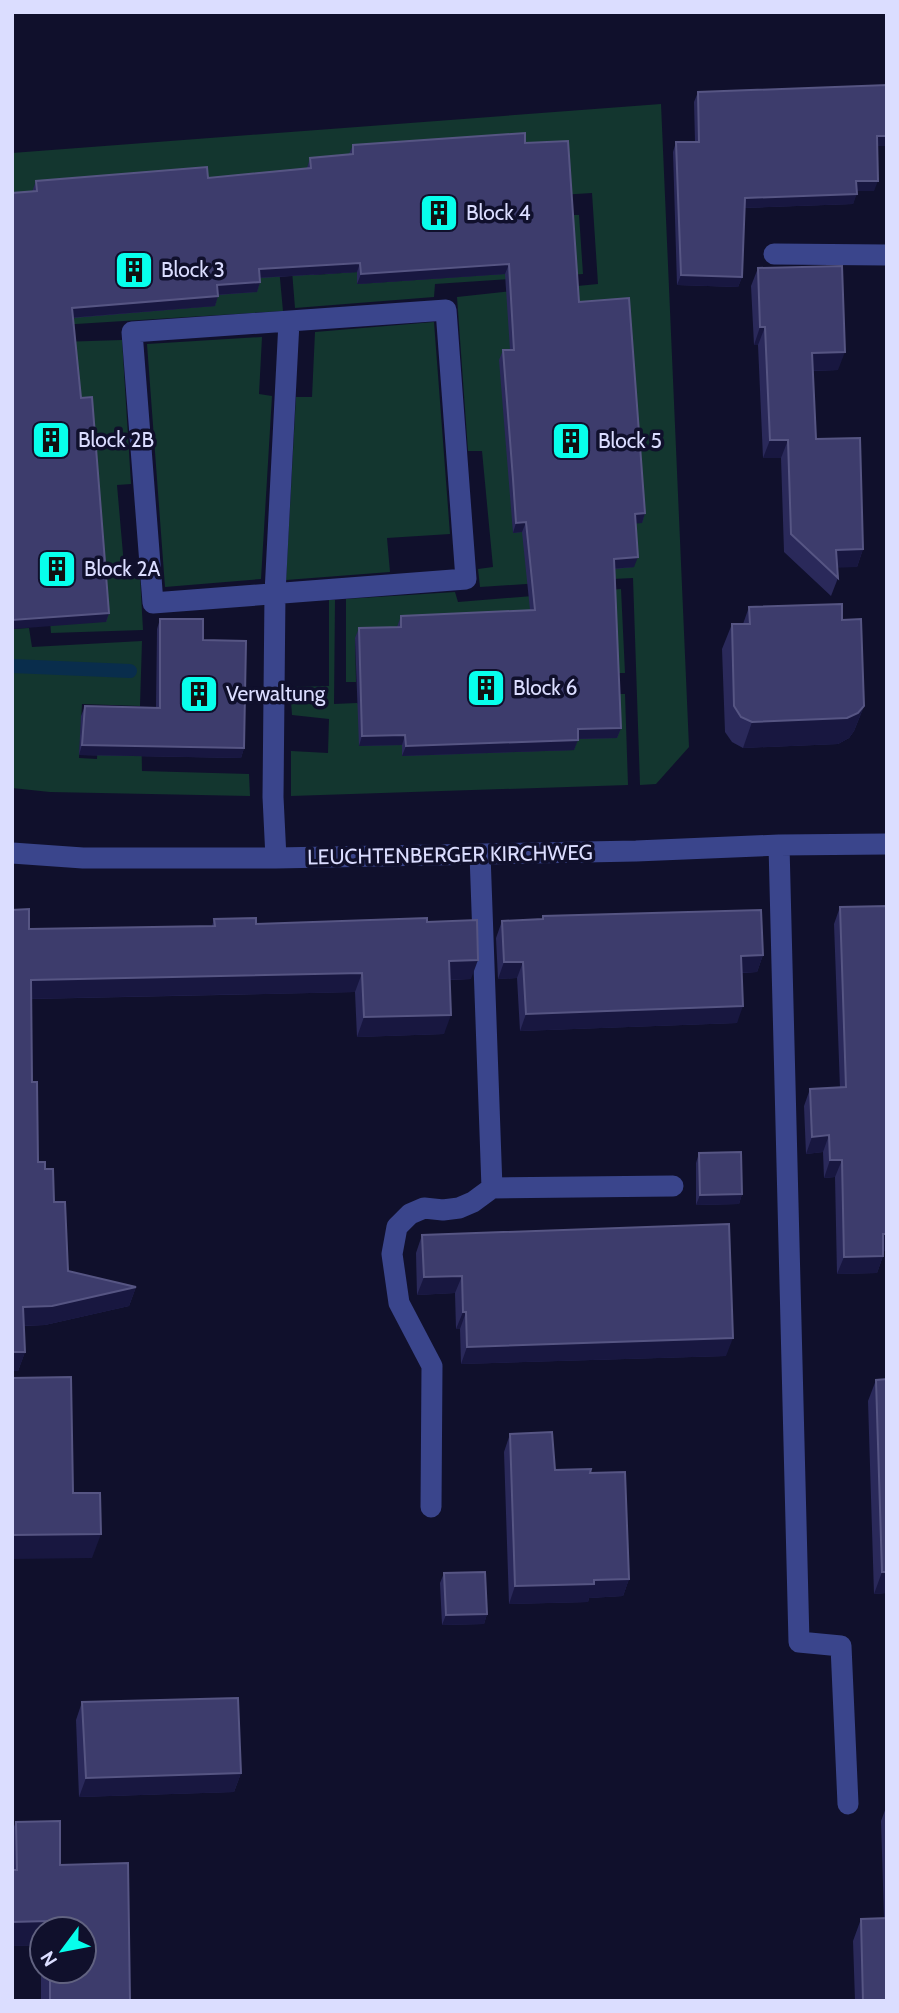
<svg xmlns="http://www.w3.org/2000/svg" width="899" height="2013" font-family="Cabin,sans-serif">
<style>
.green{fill:#13362f}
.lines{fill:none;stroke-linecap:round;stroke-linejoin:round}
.stream{stroke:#092d4c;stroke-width:14}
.minor{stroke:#3a458c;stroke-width:21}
.wall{fill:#2a295a;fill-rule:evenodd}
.shaded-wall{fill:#181740}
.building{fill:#3d3c6c;stroke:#565583;stroke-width:2}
.labels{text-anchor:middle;stroke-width:7;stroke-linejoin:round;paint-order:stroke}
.poi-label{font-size:21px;fill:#dbddff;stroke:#10102c;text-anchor:start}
.street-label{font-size:21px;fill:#dbddff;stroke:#10102c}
</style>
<rect width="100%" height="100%" fill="#10102c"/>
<path class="green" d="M661,104L689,747L656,784L640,785L633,578L592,580V570L634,567L568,312L567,287L598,284L592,193L310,211L33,191V201L12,203V153Z
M569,215H579L583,274L435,284L434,297L295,308L289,233L314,275L357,272L358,284L530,272Z
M277,246L283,311L12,328L43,320L214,306V295L253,248Z
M549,287L511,359L513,532H524L570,581L480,587L478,569L493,567L482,451H468L457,297Z
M434,322L450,534L387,538L390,572L286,580L296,397H312L315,332Z
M262,337L259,394L272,396L261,579L165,587L147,344Z
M122,340L131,484L117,485L125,577L140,576L143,630L51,633L28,343Z
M621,589L625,673H615L398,626V637L355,638L356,682H346V599L455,592L458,602Z
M329,600H335L334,704L357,703L402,744L403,755L574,750V739L616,694H625L628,785L291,796V751L328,753L329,719L292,715L290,687L329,686Z
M29,628L32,647L142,641L140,706L82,704L79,758L97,759L99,716L141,720L142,771L249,774L250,796L50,792L12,788V629Z"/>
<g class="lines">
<path class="stream" d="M12,666L130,671"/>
<path class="minor" d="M774,254L887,255
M446,310L466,579L153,603L132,332Z
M779,845L799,1642L841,1646L848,1804
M12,853L83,858H276L636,851L779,845L887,844
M480,854L492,1188L673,1186
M276,858L273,797L275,593L289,322
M431,1507L432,1366L399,1303L392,1254L397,1227L410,1214L424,1208L443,1210L459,1208L473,1202L492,1188"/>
</g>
<path class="wall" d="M698,92L887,146H877L874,191H857L853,204L745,208L742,277L738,287L677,285L673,152L676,142H695L694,102Z
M525,143L579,302L645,513L642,523H636L634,567L615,569L621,728L617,738L578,739L574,750L402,756V745L359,746L355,638L359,628L397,627L401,616L530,610L522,532L513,533L499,360L503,350H510L505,274L357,284V272L260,278V282L257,292L218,295L215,306L73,318L81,398L109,613L106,622L32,192L36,181L208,178L307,168L310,158L349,154L353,145Z
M758,268L838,370L813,371L816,439L863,549L857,567H837L838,578L831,596L784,552L781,458H763L758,345H754L751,286Z
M749,607L842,620L864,706L854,731L849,738L838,744L743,748L732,742L725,732L722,649L732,624H743Z
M160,619L203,640L244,748L241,758L79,755L81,716L85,706L156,707L157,629Z
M887,906V1251H883V1256L877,1273L837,1274L835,1177L824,1178L823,1152L806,1154L804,1106L810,1089L840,1088L834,924L840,907Z
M543,916L763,955L757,972L742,973L737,1023L520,1031L517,978L498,979L496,938L502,921L542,919Z
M214,919L256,924L427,922L471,979L450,980L444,1034L357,1037L355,992L31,999L32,1082L38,1162L45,1169L54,1202L68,1271L136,1287L129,1306L45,1325L24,1326L25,1352L18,1371L29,929L212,926Z
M699,1153L742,1194L739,1204L696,1205V1163Z
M422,1235L726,1356L461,1364L460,1329H456L455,1293L417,1295L416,1253Z
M887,1379V1649H885L886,1593L874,1594L868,1401L876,1380Z
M510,1434L555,1470L590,1473L629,1579L623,1596L589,1598L588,1602L509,1604L504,1452Z
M444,1573L487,1614L484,1624L442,1625L440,1583Z
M82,1702L241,1773L234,1792L79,1797L76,1720Z
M887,1805V2001H855L853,1941L861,1919L884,1918L881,1821Z
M16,1822L60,1865L130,2001H41V1945L12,1946V1831ZM42,1929H84V1971H42Z"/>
<path class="shaded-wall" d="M877,136H887V146H874Z
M856,181H878L874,191H853Z
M857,194L853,204L742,208L745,198Z
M360,263L357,272L256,278L259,269Z
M509,264L505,274L357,284L361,274Z
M681,275L742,277L738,287L677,285Z
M260,282L257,292L214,295L217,285Z
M218,296L215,306L68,318L72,308Z
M760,327H765L758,345H754Z
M845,352L838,370L806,371L812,353Z
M770,440H788L781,458H763Z
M645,513L642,523L631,524L635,514Z
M526,522L522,532L513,533L516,523Z
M863,549L857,567L830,568L836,550Z
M638,557L634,567L611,569L614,559Z
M109,613L106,622L12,629V620Z
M864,706L854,731L849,738L838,744L743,748L752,722Z
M621,728L617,738L574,739L578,729Z
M405,735L402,745L359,746L362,736Z
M578,740L574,750L402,756L406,746Z
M82,745L244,748L241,758L79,755Z
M763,955L757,972L735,973L741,956Z
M478,960L471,979L442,980L449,961Z
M504,962H523L517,978L498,979Z
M362,973L355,992L24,999L31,980Z
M743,1006L737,1023L520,1031L526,1014Z
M451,1015L444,1034L357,1037L364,1017Z
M829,1135L823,1152L806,1154L812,1137Z
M830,1160H842L835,1177L824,1178Z
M742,1194L739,1204L696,1205L700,1195Z
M883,1234H887V1251L877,1252Z
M883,1256L877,1273L837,1274L844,1257Z
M462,1276L455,1293L417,1295L424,1277Z
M136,1287L129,1306L45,1325L16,1326L23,1307Z
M463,1312H466L460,1329H456Z
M733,1338L726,1356L461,1364L467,1347Z
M12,1352H25L18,1371H12Z
M101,1534L92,1558L12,1559V1535Z
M882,1572H887V1590L886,1593L874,1594Z
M629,1579L623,1596L589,1598L588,1602L509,1604L515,1586L594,1580Z
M487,1614L484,1624L442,1625L446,1615Z
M241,1773L234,1792L79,1797L86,1778Z
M49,1921L46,1929H42V1941L41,1945L12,1946V1922Z"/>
<path class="building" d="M887,85V136H877L878,181H856L857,194L745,198L742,277L681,275L676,142H699L698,92Z
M525,133V143L568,141L579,302L629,298L645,513L635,514L638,557L614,559L621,728L578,729V740L406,746L405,735L362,736L359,628L401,627V616L535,610L526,522L516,523L513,479L503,350H514L509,264L361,274L360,263L259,269L260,282L217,285L218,296L72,308L81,398L92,397L109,613L12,620V193L37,191L36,181L207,167L208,178L311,168L310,158L353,154V145Z
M842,266L845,352L812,353L816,439L860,438L863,549L836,550L838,578L791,534L788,440H770L765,327H760L758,268Z
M842,604V620L861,619L864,706L858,713L847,718L752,722L741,717L734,706L732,624H750L749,607Z
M160,619H203V640L246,641L244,748L82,745L85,706L160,708Z
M887,906V1234H883V1256L844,1257L842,1160H830L829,1135L812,1137L810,1089L846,1087L840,907Z
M29,909V929L215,926L214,919L256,918V924L427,918V922L477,920L478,960L449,961L451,1015L364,1017L362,973L31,980L32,1082H37L38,1162H45V1169H53L54,1202H65L68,1271L136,1287L52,1306L23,1307L25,1352H12V910Z
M761,910L763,955L741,956L743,1006L526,1014L523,962H504L502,921L543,919V916Z
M741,1152L742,1194L700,1195L699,1153Z
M729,1224L733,1338L467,1347L466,1312H463L462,1276L424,1277L422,1235Z
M71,1377L73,1493H100L101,1534L12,1535V1378Z
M887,1379V1572H882L876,1380Z
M552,1432L555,1470L591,1469L590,1473L625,1472L629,1579L594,1580V1584L515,1586L510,1434Z
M485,1572L487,1614L446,1615L444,1573Z
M238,1698L241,1773L86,1778L82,1702Z
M60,1821V1865L128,1863L130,2001H50V1971H84V1929H49V1921L12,1922V1870H17L16,1822Z
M887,1918V2001H863L861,1919Z"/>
<defs>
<g id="building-square" transform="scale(2.0125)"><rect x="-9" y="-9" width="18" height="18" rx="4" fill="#07ffec" stroke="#10102c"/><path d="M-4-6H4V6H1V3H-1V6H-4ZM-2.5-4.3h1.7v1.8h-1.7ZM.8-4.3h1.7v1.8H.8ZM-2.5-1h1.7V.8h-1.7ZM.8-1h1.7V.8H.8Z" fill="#111"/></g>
</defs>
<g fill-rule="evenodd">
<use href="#building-square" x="439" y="213"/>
<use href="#building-square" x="134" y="270"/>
<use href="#building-square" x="51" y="440"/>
<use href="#building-square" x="571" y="441"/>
<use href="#building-square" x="57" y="569"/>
<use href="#building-square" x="486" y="688"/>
<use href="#building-square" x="199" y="694"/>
</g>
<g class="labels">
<g class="poi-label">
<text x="466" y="220">Block 4</text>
<text x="161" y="277">Block 3</text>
<text x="78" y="447">Block 2B</text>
<text x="598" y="448">Block 5</text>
<text x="84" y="576">Block 2A</text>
<text x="513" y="695">Block 6</text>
<text x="226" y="701">Verwaltung</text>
</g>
<g class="street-label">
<text transform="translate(450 855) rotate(-1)" y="7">LEUCHTENBERGER KIRCHWEG</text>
</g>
</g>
<rect width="899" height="2013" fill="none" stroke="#dbddff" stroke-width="28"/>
<g transform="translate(63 1950) rotate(238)"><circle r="33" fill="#10102c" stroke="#616280" stroke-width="2"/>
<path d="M0-5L12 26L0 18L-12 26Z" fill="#07ffec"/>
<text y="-10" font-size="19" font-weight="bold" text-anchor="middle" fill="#dbddff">N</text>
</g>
</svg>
